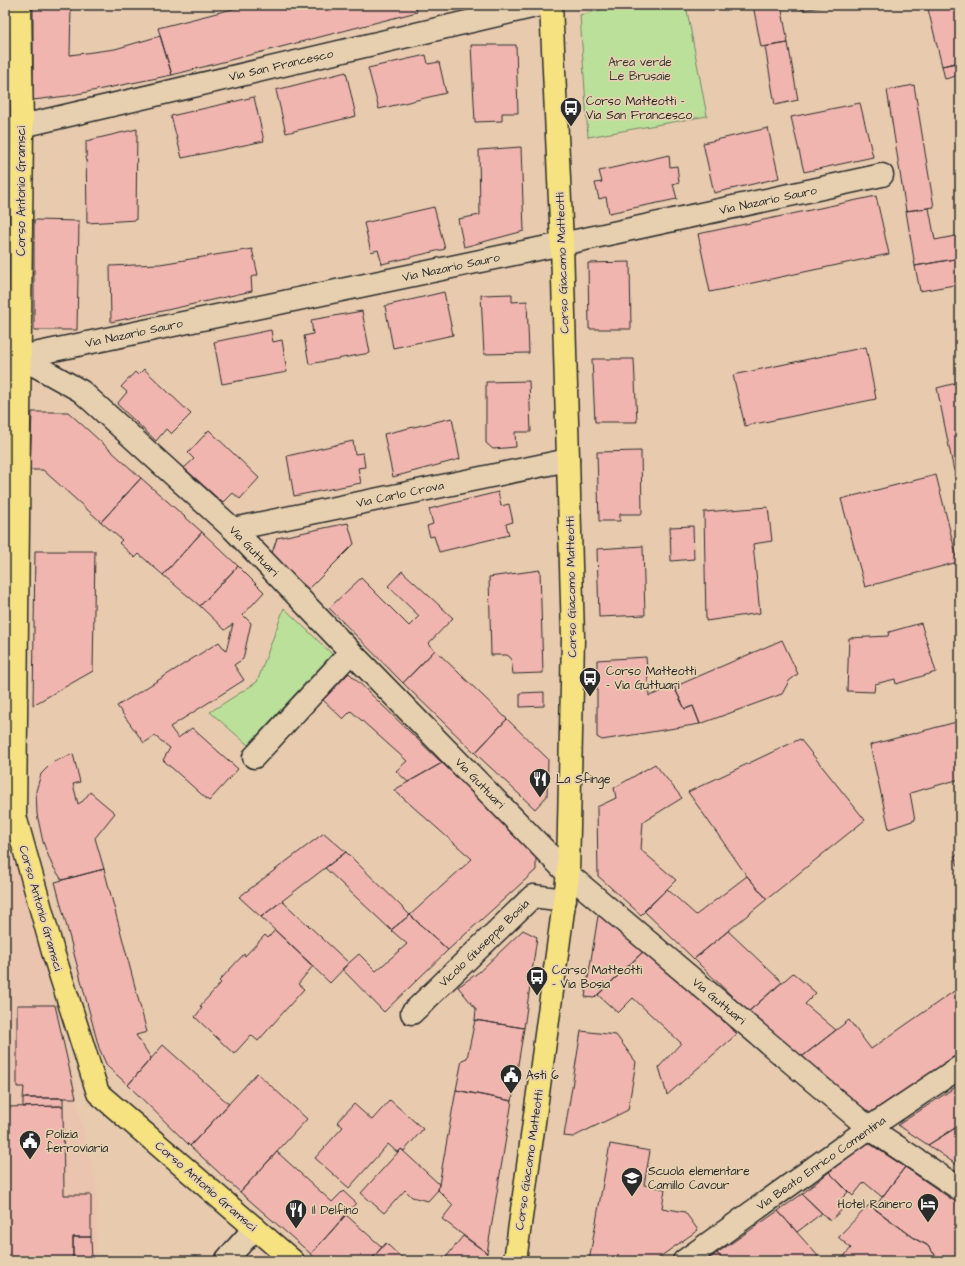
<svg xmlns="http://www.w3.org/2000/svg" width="965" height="1266" font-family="'Architects Daughter',sans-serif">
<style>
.built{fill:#ebc4af}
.green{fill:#bbe09a;stroke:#738662}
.building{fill:#f1b5af;stroke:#2b2b2b}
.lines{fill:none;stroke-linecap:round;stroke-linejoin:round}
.minor-casing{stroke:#2b2b2b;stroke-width:25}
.major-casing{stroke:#2b2b2b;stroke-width:25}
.minor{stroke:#e6d0af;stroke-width:22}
.major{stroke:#f7e281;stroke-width:22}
.labels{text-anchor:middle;stroke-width:3.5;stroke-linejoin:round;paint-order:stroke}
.park-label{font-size:12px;fill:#393d36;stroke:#e6d0af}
.street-label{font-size:12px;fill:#2b2b2b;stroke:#e6d0af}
.poi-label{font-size:12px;fill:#2b2b2b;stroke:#e6d0af;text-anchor:start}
</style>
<rect width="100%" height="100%" fill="#e8cbaf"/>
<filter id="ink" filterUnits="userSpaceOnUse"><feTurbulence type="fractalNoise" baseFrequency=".025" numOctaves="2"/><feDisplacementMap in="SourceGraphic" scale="8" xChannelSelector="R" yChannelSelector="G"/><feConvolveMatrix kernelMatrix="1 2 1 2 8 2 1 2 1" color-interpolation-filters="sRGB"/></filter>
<g filter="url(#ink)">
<path class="built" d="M5,816L7,830L55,1005L98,1191L97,1261H5Z"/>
<path class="green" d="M619,5H686L707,116L588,137L580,15Z
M284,608L332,654L248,745L210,712L257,682Z"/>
<path class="building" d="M33,5H71L70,55L115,49L160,36L172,75L67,96L33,100Z
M248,5H415L417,12L172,75L158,28Z
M753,5H781L788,43L761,47Z
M801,5H833L802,10Z
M927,5H960V62L942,66Z
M788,43L798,100L775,105L765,47Z
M471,45H516L518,113H502V121L475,122Z
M426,55L428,64L439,62L446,93L379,109L368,68Z
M960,62V75L945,79L942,66Z
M346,72L356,116L286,133L276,90Z
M914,85L934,207L906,211L887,90Z
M254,97L264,141L182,158L171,116Z
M860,103L873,157L804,172L791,117Z
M768,128L779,178L714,193L703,143Z
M137,129L136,220L87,223L86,141Z
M521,147L524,231L464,247L458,219L480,215L479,150Z
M669,155L670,167L677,166L679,182L673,184L677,199L609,213L606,197L599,199L595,183L602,182L599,171Z
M876,196L889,254L710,292L698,234Z
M434,207L445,249L382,264L378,250L371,252L364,223Z
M929,208L935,240L960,235V258L915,266L906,211Z
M34,220L79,221L77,330H34Z
M252,249L258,275L251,277L252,291L158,312L111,322L110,266L160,264Z
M960,258V284L920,291L915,266Z
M630,262L631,329H589L588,263Z
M444,292L453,335L393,348L385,306Z
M512,294V302L527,301L529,353L484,354L481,295Z
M362,311L370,353L309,364L304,336L313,334L311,320Z
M271,330L273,342L282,340L287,372L222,384L214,342Z
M866,347L876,399L745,426L733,375Z
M592,359H634L637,422H595Z
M144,369L191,414L171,434L166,429L156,441L117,404L127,392L121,387L135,372L138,375Z
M529,381L531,432H515L516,447L493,449L486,443V382Z
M960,382V475L955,476L937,388Z
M32,412H68L141,478L101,522L43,470H30Z
M452,418L460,459L393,477L384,434Z
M209,430L259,478L240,499L233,493L223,503L184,468L194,459L188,453Z
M353,441L355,454L363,453L365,467L358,468L361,483L294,496L287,456Z
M641,451L642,514H620V521H599L597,452Z
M936,475L958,562L865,587L841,499Z
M141,478L202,532L163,575L139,554L135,558L119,543L122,540L101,522Z
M498,492L501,506L509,504L513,522L506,524L509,535L439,552L434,536L430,537L427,526L433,524L429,509Z
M768,507L772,541L753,544L760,613L706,621L704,512Z
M348,523L354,544L309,589L271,556L277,538Z
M693,526L694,559L671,561L670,527Z
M202,532L238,566L200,606L163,575Z
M643,546L645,615L599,617L597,549Z
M35,551H95L93,671L33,705Z
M238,566L264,592L243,615L251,623L243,659L234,665L244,680L170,727L178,738L192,728L238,769L209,801L163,760L170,748L155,736L144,743L117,706L219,642L226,651L233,624L225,630L200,606Z
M540,570L543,673L513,674L511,658L507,655H491L489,577Z
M402,571L453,618L428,644L435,650L403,683L329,608L361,578L409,626L419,616L388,586Z
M921,623L936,672L896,684L895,679L875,684L874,692L847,691L849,638L888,636L889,632Z
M782,640L798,674L789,681L782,694L700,724L693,706L685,709L674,687Z
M435,650L507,719L475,753L403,683Z
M646,657L649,696L674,687L685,709L693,706L700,724L602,740L597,737V660Z
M349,673L442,763L408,782L396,771L407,761L351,711L343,719L323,700Z
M544,692V706L520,707V693Z
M507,719L548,759L547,796L535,809L475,753Z
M960,721V779L910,793L915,820L889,829L870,745Z
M800,739L865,820L767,899L747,876L688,792Z
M73,754L80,782L73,784L78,804L83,801L90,792L115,813L95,838L104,869L62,880L52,865L43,842L37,814L36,791L41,774L53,762Z
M442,763L536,849V870L448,950L410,915L472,859L394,790Z
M655,764L682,798L643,822L641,850L676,880L641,915L598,876L597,807L616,798L614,788Z
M324,833L346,852L261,917L239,897Z
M346,852L410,915L391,930L325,868Z
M960,854V870L954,856Z
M104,869L147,1032L136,1035L151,1058L128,1085L107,1066L99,1048L55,882Z
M747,876L767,899L694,959L644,911L667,889L696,915Z
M282,901L349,963L330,983L261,917Z
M607,913L646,949L594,998L585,997L598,916Z
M410,915L448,950L384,1012L342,969L359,954L376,971L407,944L391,930Z
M275,930L313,966L298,984L304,989L258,1041L251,1035L234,1054L195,1017L202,1008L200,1006L221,983L219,981L244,954L245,956L265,935L268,938Z
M523,930L537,937L524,1028L475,1020L476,1009L458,987L479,972Z
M728,931L782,982L748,1012L694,959Z
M646,949L737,1034L667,1095L659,1067L681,1043L633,998L618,1013L598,995Z
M793,973L816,993L805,1004L836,1030L799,1059L748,1012Z
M960,987V1053L867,1115L799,1059L849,1020L871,1049Z
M17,1005H55L76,1098H23L24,1087H17Z
M475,1020L524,1028L512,1101L456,1090L462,1060L467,1058Z
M581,1031L616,1035L636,1062L628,1110L573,1137L564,1136Z
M163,1045L229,1104L190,1146L128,1085Z
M257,1073L307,1119L240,1192L190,1146Z
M960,1084V1125L928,1145L898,1125Z
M456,1090L512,1101L487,1253L442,1219L453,1205L438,1190Z
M23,1098H63V1106L23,1107Z
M390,1100L423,1129L404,1151L401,1149L398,1153L388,1144L349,1188L315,1158L343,1127L337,1122L354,1104L372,1120Z
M63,1106L64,1195H91V1237H73V1261H5V1107Z
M960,1125V1167L928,1145Z
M867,1142L905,1167L882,1197L864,1182L853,1196L829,1172Z
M610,1144L650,1151L644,1185L665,1189L662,1208L685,1212L698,1230L654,1261H589Z
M401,1149L439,1184L438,1190L428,1201L412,1197L405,1190L384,1213L361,1193Z
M277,1152L332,1202L343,1191L356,1203L311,1254L240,1192Z
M905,1167L960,1205V1261H940L927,1245L917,1240L874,1208Z
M829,1172L848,1192L839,1201L845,1207L830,1221L802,1194Z
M802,1194L822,1213L797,1232L778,1211Z
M869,1205L917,1240L927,1245L940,1261H840L851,1248L838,1237Z
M778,1211L818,1256L811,1261H724L717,1253Z
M346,1215L382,1247L370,1261H319L311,1254Z
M463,1236L487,1253L485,1261H443Z
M73,1237H91L92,1261H73Z
M386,1243L405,1261H370Z
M717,1253L724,1261H706Z
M98,1257H198V1261H97Z"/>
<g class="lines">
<g class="minor-casing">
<path id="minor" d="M22,126L540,5
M20,357L81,391L233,529L351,652L568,874L869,1128L960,1189
M20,357L562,244L882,175
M233,529L568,460
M254,757L351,652
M412,1013L533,896L565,900
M227,1261V1259L255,1228
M684,1261L869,1128L960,1067"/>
</g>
<g class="major-casing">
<path id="major" d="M20,5L22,126L15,816L53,952L98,1093L293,1261
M515,1261L568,874L573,637L562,244L551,5"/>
</g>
<use href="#minor" class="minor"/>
<use href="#major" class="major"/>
</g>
</g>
<defs>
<g id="bus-pin" transform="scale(1.15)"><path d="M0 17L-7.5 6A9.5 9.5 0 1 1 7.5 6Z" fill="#2b2b2b" stroke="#e6d0af"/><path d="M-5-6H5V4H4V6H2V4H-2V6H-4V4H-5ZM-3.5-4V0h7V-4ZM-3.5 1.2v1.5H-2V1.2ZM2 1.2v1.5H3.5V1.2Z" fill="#fff"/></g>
<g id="restaurant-pin" transform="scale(1.15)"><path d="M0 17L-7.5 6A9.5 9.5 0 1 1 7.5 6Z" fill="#2b2b2b" stroke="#e6d0af"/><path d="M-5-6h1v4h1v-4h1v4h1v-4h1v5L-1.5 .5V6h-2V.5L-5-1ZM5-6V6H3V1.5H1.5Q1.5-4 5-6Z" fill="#fff"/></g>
<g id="civic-pin" transform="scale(1.15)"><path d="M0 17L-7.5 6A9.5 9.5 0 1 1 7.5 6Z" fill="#2b2b2b" stroke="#e6d0af"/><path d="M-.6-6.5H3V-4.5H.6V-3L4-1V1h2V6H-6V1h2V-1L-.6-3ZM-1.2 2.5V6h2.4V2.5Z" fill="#fff"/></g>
<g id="school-pin" transform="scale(1.15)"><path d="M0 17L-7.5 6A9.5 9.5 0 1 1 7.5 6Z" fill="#2b2b2b" stroke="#e6d0af"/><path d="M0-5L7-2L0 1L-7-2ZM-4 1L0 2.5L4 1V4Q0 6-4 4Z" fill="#fff"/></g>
<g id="hotel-pin" transform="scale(1.15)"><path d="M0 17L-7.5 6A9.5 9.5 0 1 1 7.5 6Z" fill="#2b2b2b" stroke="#e6d0af"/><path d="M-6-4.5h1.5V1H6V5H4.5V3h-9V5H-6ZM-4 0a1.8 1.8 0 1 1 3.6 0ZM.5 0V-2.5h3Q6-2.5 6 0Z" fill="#fff"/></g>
</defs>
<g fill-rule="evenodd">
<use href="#bus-pin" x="571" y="108"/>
<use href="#bus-pin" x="590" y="678"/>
<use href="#restaurant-pin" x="540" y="779"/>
<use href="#bus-pin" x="537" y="977"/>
<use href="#civic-pin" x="511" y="1075"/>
<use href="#civic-pin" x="30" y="1141"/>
<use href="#school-pin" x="632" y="1178"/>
<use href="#hotel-pin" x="928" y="1204"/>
<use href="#restaurant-pin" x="296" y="1210"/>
</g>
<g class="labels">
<g class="park-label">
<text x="640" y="66">Area verde<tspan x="640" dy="14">Le Brusaie</tspan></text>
</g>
<g class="street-label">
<text transform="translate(281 65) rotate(-13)" y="4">Via San Francesco</text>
<text transform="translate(21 191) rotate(-90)" y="4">Corso Antonio Gramsci</text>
<text transform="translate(768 200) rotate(-12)" y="4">Via Nazario Sauro</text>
<text transform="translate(562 263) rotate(-92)" y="4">Corso Giacomo Matteotti</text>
<text transform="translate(451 267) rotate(-12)" y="4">Via Nazario Sauro</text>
<text transform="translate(134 333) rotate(-12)" y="4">Via Nazario Sauro</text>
<text transform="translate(400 494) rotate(-12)" y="4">Via Carlo Crova</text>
<text transform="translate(254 551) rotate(46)" y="4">Via Guttuari</text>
<text transform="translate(571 587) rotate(-91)" y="4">Corso Giacomo Matteotti</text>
<text transform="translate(480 783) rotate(46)" y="4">Via Guttuari</text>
<text transform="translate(41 908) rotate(74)" y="4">Corso Antonio Gramsci</text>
<text transform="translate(484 943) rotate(-44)" y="4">Vicolo Giuseppe Bosia</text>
<text transform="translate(719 1001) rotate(40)" y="4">Via Guttuari</text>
<text transform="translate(529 1160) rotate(-82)" y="4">Corso Giacomo Matteotti</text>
<text transform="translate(821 1163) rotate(-35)" y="4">Via Beato Enrico Comentina</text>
<text transform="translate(206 1186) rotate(41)" y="4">Corso Antonio Gramsci</text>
</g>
<g class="poi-label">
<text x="586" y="105">Corso Matteotti –<tspan x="586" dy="14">Via San Francesco</tspan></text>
<text x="606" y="675">Corso Matteotti<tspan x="606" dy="14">– Via Guttuari</tspan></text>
<text x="556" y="783">La Sfinge</text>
<text x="552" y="974">Corso Matteotti<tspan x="552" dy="14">– Via Bosia</tspan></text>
<text x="526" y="1079">Asti 6</text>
<text x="46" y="1138">Polizia<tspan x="46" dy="14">ferroviaria</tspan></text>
<text x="648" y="1175">Scuola elementare<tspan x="648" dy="14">Camillo Cavour</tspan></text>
<text x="912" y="1208" text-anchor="end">Hotel Rainero</text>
<text x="312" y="1214">Il Delfino</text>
</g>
</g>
<rect width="965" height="1266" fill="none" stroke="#e6d0af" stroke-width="20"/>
<rect x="10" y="10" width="945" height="1246" fill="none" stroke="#2b2b2b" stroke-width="1.5" filter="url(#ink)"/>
</svg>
